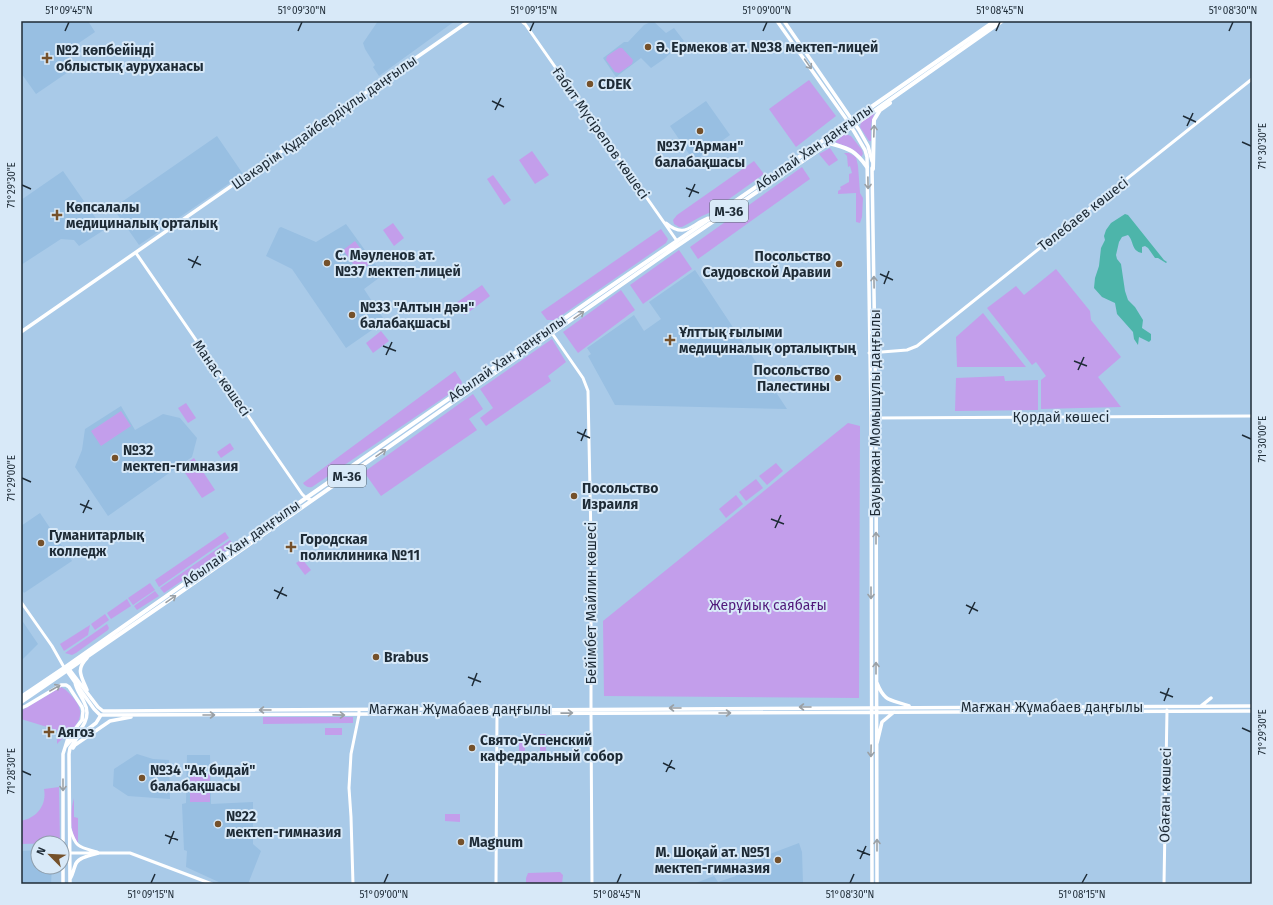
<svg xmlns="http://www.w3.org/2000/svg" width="1273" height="905" font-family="'Fira Sans',sans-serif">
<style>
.built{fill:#98bfe2}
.green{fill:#c39eeb}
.water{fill:#4db5aa}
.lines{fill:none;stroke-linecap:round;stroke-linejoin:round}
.tertiary{stroke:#fff;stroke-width:3}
.secondary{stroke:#fff;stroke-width:3.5}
.primary{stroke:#fff;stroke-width:4}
.oneway{stroke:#9aa0a5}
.ticks{fill:none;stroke:#1e2b36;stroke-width:1.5}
.poi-dot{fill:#75512b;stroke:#d8e9f8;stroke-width:1.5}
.labels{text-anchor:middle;stroke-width:4;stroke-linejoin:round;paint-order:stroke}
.shield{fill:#d8e9f8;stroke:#566470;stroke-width:1}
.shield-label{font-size:13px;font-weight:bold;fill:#1e2b36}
.poi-label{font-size:14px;font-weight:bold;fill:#1e2b36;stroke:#d8e9f8;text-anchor:start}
.street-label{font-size:14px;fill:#1e2b36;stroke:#d8e9f8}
.park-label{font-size:14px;fill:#51197a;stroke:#d8e9f8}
.neatline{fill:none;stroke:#1e2b36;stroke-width:1.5}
.ticks-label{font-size:10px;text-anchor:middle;fill:#1e2b36}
</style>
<rect width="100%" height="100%" fill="#a9cae8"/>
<path class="built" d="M21,21H88L95,32L67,51L77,66L36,94L21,73Z
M378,21H455L379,76L373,67L375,65L365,49L363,43Z
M653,21L666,33L674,28L684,41L664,59L651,68L641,58L616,77L603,58L624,42H628L644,25Z
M706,101L730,135L694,161L670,126Z
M217,136L243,174L139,245L113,208Z
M63,171L104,230L79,246L74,240L61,239L21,265V200Z
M346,224L383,275L364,289L385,321L346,348L292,269L266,256L279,228L281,227L316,242Z
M695,270L707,288L787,409L615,405L588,356L591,354L587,348L634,315L644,331L661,319L649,302Z
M121,406L135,430L163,414L180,418L197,438L192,457L108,516L75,467L82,450L85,429Z
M40,513L72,561L24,593L21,589V526Z
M21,619L38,644L21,661Z
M137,754L153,759L169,760L170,799L128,796L113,786L114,769Z
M187,755H210L211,804L253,802V844L261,851L248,884H223L186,867L187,851L184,850L182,804L186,803Z
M799,843L802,852L803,884H693L714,876L718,882L736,876L733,868Z
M38,850V867H52L51,884H21V851Z"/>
<path class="green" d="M619,48H622L633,60L632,64L619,73L615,72L606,60L607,56Z
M809,80L836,116L796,147L769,109Z
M876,111C870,120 871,130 871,141H869L860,127L861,122Z
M845,134L851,136L862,150L863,154L861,157C852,146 846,147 835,142Z
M830,148L838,160L829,166L819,154Z
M532,151L549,175L535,184L519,160Z
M844,153H849L856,157L858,166L860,193L863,198L862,217L860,223L856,222V193L838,194V191L841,189L840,187L849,182V174L852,173L850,166L848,167L847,156Z
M754,161L764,174L711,212L702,216L682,227H679L674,224L673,220L677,215Z
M802,167L810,179L698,259L690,247Z
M493,175L511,200L504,205L487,179Z
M393,223L404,238L394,246L383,230Z
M661,229L668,239L666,243L555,320H547L541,312Z
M355,241L371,263L359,272L343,250Z
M679,250L692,269L643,304L630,285Z
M1056,269L1090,311L1091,320L1121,357L1098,377L1121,407L1041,409V380L1046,376L1036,362L1032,365L987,308L1016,286L1024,295Z
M482,285L490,296L465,315L456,303Z
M621,290L635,310L578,353L563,332Z
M983,313L1026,367H957L956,337Z
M381,331L389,341L373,353L366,343Z
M552,339L566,362L548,376L551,381L486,426L480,418L493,408L480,389Z
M455,371L462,382L461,386L312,487C308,488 305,486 303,483Z
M1004,376L1005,381L1038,380V410L955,411L956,378Z
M473,394L483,409L469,419L477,430L381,496L364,472Z
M186,403L196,418L188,423L178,408Z
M121,411L131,426L101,446L91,431Z
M848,423L860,426L859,698L604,696L603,621Z
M230,443L234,449L221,458L217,452Z
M194,458L215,490L202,498L181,467Z
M776,463L783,471L767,485L759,476Z
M756,479L763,488L746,501L739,492Z
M736,495L743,504L726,518L719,509Z
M225,532L229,538L159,587L155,580Z
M230,540L234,545L164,593L160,588Z
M302,559L311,570L305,575L296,563Z
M150,583L155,590L133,605L128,598Z
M155,591L159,596L137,610L134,606Z
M127,599L131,606L111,619L107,613Z
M105,614L109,620L95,630L91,624Z
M107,624L109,628L108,630L76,653L72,655L65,653Z
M90,625L88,635L64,651L60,644Z
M61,687C67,690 71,695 75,700C90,719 69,732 57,744V730L21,719V711Z
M263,717H353V723L263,724Z
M325,728H342V735H325Z
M540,734H546V756H540Z
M519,743H525V764H519Z
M190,774H210V802H190Z
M59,787L60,843L21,844V821C37,818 47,805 44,789Z
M74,798V817L78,818V843C69,831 70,812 74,798Z
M445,814H460V822L445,821Z
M560,872L563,875L562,884H526V878L528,873Z"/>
<path class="water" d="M1125,214L1128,215L1164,260L1167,262L1166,263L1158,258H1155L1148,248L1145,246L1142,247V253C1131,251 1134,241 1128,235L1122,237L1119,242L1116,255L1117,259L1121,264L1125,291L1128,300L1135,307L1143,320L1142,328L1151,334V340L1149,342L1139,337L1138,345L1134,339L1133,332L1117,314L1115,303L1102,297L1094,288L1095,278L1099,266L1101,248L1105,240L1104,236L1106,230L1111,223Z"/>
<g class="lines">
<path class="tertiary" d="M523,21L677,241
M666,223C685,239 690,225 708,218
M136,253L302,494L306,498L311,500
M549,329L583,378L588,391L591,540V708
M869,353L907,350L917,346L1252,79
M874,418L1252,416
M21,602L52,646L65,669
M591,713L592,884
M70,829C76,848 79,847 97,852
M63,853H130L212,884
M353,884L351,817L349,788L351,754L359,715V710
M496,884L497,712
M1164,884L1167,710"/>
<path class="secondary" d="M522,21L524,23
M777,21L849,123L865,150L867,157L871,418L872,884
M784,21L859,130L868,146L872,161
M872,168L876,418L877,884
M21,332L469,21
M87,658C75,670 82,677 87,690
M69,669L98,707L103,711H115L424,709L497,710L1252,706
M67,671L94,709L100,715
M877,683C885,703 891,699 909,706
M1201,706L1211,698
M21,708L26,706L61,685H66L69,687L82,707L83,711L82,720L68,738L63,754V884
M100,715L1252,711
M75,739L96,723L101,715
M877,743L882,722L894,712
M66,746C77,733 94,720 84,702C81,695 76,690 75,682
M73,748L75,745L110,721L131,717
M70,879C73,874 73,871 75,866C77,857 90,856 98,853
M70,884L69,754L70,748L77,738"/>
<path class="primary" d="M829,143C849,149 854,149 867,167
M873,169L874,120L880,110L890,103
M21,697L67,666L306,498L598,295L769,178L995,21
M21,702L165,603L671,250L813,154L1002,21"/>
</g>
<defs><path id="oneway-shaft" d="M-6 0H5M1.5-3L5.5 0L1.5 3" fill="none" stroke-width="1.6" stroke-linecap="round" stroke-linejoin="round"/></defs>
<g class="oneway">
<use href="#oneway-shaft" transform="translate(808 64) rotate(55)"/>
<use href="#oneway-shaft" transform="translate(874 131) rotate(-88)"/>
<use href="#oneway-shaft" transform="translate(868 183) rotate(89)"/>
<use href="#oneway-shaft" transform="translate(874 282) rotate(-91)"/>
<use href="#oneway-shaft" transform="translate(579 315) rotate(-35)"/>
<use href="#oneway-shaft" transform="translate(381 453) rotate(-35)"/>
<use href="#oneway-shaft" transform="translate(876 538) rotate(-90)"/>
<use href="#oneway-shaft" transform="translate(871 593) rotate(90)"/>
<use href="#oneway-shaft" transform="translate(171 599) rotate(-35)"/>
<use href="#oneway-shaft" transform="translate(876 668) rotate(-90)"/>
<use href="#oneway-shaft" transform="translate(55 688) rotate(-30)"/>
<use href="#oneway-shaft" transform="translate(805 707) rotate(180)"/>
<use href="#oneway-shaft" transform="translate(675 708) rotate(180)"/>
<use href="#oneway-shaft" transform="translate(265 710) rotate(180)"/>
<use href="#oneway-shaft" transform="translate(567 713) rotate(-1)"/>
<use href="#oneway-shaft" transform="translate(725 713)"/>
<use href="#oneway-shaft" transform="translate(209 715)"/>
<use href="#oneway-shaft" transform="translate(339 715) rotate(1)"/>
<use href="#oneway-shaft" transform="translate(871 751) rotate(91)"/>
<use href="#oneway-shaft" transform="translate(63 785) rotate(90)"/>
<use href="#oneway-shaft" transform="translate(877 845) rotate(-90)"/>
</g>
<path class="ticks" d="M65,31L69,22M298,31L302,22M530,31L534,22M763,31L767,22M996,31L1000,22M1229,31L1233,22M492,101L504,107M495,110L501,98M1183,116L1196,122M1187,126L1193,113M1242,142L1251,146M22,185L31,189M686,188L699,193M689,197L695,184M188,259L201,265M192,268L198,256M880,274L893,280M884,284L889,271M383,346L396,351M386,355L392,342M1074,361L1087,366M1078,370L1084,357M577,432L590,438M1242,435L1251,439M581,441L586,429M22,478L31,482M80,504L92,509M83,513L89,500M771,519L784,524M775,528L781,515M274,590L287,596M277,599L283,587M966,605L978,611M969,614L975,602M468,677L481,682M472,686L477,673M1160,692L1173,697M1164,701L1169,688M1242,728L1251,732M663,763L675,769M22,771L31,775M666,772L672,760M165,835L178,840M169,844L174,831M857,850L870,855M860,859L866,846M151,883L155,874M384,883L388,874M617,883L621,874M850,883L854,874M1082,883L1087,874"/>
<g class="poi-dot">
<circle cx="648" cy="47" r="4"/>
<path d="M45 52h4v4h4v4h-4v4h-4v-4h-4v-4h4z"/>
<circle cx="590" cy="84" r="4"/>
<circle cx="700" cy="131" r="4"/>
<path d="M55 209h4v4h4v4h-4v4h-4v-4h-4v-4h4z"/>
<circle cx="327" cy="263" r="4"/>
<circle cx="839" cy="264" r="4"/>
<circle cx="352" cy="315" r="4"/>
<path d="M668 334h4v4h4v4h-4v4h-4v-4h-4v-4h4z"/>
<circle cx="838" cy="378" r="4"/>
<circle cx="115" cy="458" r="4"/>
<circle cx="574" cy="496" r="4"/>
<circle cx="41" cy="543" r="4"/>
<path d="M289 541h4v4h4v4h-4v4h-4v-4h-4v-4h4z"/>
<circle cx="376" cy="657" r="4"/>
<path d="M47 726h4v4h4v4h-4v4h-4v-4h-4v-4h4z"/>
<circle cx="472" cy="748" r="4"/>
<circle cx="142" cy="778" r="4"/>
<circle cx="218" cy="824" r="4"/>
<circle cx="461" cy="842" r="4"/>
<circle cx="778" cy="860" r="4"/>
</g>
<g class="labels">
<g class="shield">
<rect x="710" y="200" width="38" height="22" rx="3"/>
<rect x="328" y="465" width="38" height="22" rx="3"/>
</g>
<g class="shield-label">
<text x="729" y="216">M-36</text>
<text x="347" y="481">M-36</text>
</g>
<g class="poi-label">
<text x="656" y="52">Ә. Ермеков ат. №38 мектеп-лицей</text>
<text x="56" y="55">№2 көпбейінді<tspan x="56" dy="16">облыстық ауруханасы</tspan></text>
<text x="598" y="89">CDEK</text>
<text x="700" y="151" text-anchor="middle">№37 "Арман"<tspan x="700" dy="16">балабақшасы</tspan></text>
<text x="66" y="212">Көпсалалы<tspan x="66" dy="16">медициналық орталық</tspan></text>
<text x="335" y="260">С. Мәуленов ат.<tspan x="335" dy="16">№37 мектеп-лицей</tspan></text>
<text x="831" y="261" text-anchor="end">Посольство<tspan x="831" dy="16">Саудовской Аравии</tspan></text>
<text x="360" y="312">№33 "Алтын дән"<tspan x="360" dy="16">балабақшасы</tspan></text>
<text x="679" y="337">Ұлттық ғылыми<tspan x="679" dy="16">медициналық орталықтың</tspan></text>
<text x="830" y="375" text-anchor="end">Посольство<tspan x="830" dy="16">Палестины</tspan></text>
<text x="123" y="455">№32<tspan x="123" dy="16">мектеп-гимназия</tspan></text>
<text x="582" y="493">Посольство<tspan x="582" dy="16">Израиля</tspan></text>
<text x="49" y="540">Гуманитарлық<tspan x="49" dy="16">колледж</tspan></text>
<text x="300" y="544">Городская<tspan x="300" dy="16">поликлиника №11</tspan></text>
<text x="384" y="662">Brabus</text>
<text x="58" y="737">Аягоз</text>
<text x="480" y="745">Свято-Успенский<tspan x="480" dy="16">кафедральный собор</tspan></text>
<text x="150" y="775">№34 "Ақ бидай"<tspan x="150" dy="16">балабақшасы</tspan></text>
<text x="226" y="821">№22<tspan x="226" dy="16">мектеп-гимназия</tspan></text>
<text x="469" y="847">Magnum</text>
<text x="770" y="857" text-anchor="end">М. Шоқай ат. №51<tspan x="770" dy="16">мектеп-гимназия</tspan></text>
</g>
<g class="street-label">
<text transform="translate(324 122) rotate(-35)" y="5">Шәкәрім Құдайбердіұлы даңғылы</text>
<text transform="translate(601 133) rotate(55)" y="5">Ғабит Мүсірепов көшесі</text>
<text transform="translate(814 147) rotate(-35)" y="5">Абылай Хан даңғылы</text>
<text transform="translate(1083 214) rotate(-38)" y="5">Төлебаев көшесі</text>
<text transform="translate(507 358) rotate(-35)" y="5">Абылай Хан даңғылы</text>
<text transform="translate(222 378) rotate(55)" y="5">Манас көшесі</text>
<text transform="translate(875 413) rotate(-90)" y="5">Бауыржан Момышұлы даңғылы</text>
<text x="1061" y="422">Қордай көшесі</text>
<text transform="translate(241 543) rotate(-35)" y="5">Абылай Хан даңғылы</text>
<text transform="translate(591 603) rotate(-90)" y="5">Бейімбет Майлин көшесі</text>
<text x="1052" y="712">Мағжан Жұмабаев даңғылы</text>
<text x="460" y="714">Мағжан Жұмабаев даңғылы</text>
<text transform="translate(1165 795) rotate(-89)" y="5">Обаған көшесі</text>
</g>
<g class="park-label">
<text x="768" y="610">Жерұйық саябағы</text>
</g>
</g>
<rect width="1273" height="905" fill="none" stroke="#d8e9f8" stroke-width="44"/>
<g transform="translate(50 855) rotate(294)"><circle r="19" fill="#d8e9f8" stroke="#8e9daa"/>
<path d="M0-3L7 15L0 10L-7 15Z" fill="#75512b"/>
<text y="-6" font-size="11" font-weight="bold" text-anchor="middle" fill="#1e2b36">N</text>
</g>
<rect x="22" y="22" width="1229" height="861" class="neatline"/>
<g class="ticks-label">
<text x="69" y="14">51°09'45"N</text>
<text x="302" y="14">51°09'30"N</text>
<text x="534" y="14">51°09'15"N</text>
<text x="767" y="14">51°09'00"N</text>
<text x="1000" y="14">51°08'45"N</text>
<text x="1233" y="14">51°08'30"N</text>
<text transform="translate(1262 146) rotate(-90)" y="4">71°30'30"E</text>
<text transform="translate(11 185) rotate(-90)" y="4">71°29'30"E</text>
<text transform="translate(1262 439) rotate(-90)" y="4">71°30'00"E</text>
<text transform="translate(11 478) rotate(-90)" y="4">71°29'00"E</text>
<text transform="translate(1262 732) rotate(-90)" y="4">71°29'30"E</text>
<text transform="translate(11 771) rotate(-90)" y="4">71°28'30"E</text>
<text x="151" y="898">51°09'15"N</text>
<text x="384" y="898">51°09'00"N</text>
<text x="617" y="898">51°08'45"N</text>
<text x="850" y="898">51°08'30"N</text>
<text x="1082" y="898">51°08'15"N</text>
</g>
</svg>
